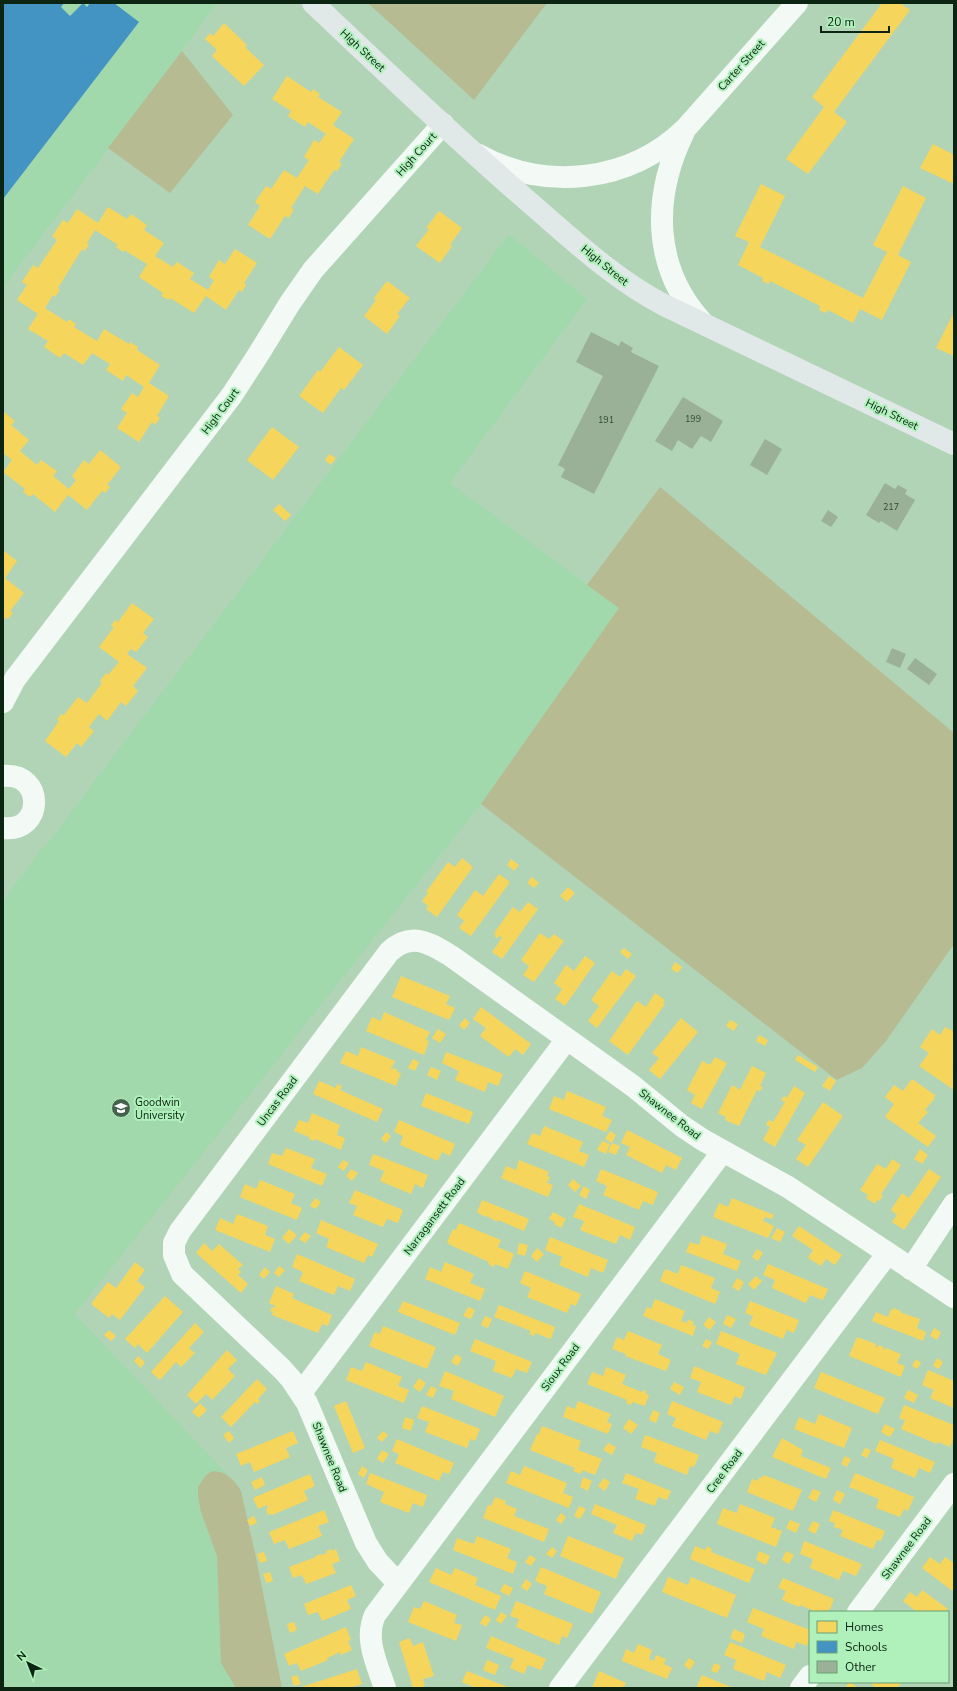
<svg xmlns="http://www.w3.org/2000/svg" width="957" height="1691" font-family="'Nunito Sans',sans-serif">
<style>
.built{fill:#a2d9ac}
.green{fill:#b6bb92}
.homes{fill:#f6d55c}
.schools{fill:#4393c3}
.building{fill:#9bb197}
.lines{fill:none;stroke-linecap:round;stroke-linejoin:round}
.minor{stroke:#f3f9f4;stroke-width:22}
.major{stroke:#e1e8e8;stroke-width:22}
.labels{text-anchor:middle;stroke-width:4;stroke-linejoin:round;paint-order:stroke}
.number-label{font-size:9px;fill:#2f4833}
.street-label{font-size:11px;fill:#0b2512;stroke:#aff0bb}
.poi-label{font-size:11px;fill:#0b2512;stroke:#aff0bb;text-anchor:start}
</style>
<rect width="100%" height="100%" fill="#b1d4b7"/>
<path class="built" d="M3,3H217L141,106L3,287Z
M509,234L587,299L450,483L619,608L481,804L75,1314L228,1475L221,1472L198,1487V1497L201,1512L217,1556L221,1663L236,1688H3V902L41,848L47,844L60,827Z"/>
<path class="green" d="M368,3H547L474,100Z
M182,51L233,115L170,193L108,148Z
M660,487L954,733V944L886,1041L862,1068L837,1080L481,804L619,608L587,585Z
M213,1471C227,1472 234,1479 241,1491L255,1553L282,1688H236L221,1663L217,1556L201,1512L198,1497V1487L206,1475Z"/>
<path class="homes" d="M882,3H900L910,10L834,112L847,122L808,174L786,159L824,107L812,97Z
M224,23L247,45L245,47L264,65L244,86L212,56L217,50L205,39L210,33L213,36Z
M287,76L311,92L313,89L320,94L318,97L342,112L333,125L354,139L339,162L342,164L337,171L334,170L318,194L305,186L291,208L294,209L289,218L285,216L270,239L248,225L260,206L255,202L266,186L271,189L284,170L297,178L309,160L304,157L314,140L319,143L326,134L308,122L305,127L288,116L291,111L272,99Z
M933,144L954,155V184L920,168Z
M761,184L785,196L760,247L863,298L887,252L873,245L903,186L926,198L898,255L911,262L882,320L860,309L853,323L828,310L826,313L819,310L820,306L770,281L769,284L762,281L763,278L738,265L749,242L735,236Z
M108,207L127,219L131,214L147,225L144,230L164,243L155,256L173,267L177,262L194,273L190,279L208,290L214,280L209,277L219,260L225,264L235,249L257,263L244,283L246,285L242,292L239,290L226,310L206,296L194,313L170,298L169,300L161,296L163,293L139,277L147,264L124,250L123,252L116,247L118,245L95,230L87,243L89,244L85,251L82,249L58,288L60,290L55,297L53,295L45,308L67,322L69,319L76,324L74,327L97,341L104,329L129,344L130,342L138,347L137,350L160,365L149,383L169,396L157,416L160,418L155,425L152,422L139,442L117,428L127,413L121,409L132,393L138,397L144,387L126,375L123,381L106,370L110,364L92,353L83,365L64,353L60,358L44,347L48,341L28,329L38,314L17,300L27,285L22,282L33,265L38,268L57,240L52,236L63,220L68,223L77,209L98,223Z
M439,211L462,228L450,245L452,246L440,263L416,246L429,229L426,228Z
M387,281L410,298L397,314L400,316L387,334L364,316L376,300L374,298Z
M954,312V356L936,348Z
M339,347L363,365L344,390L341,388L323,413L299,396L318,370L320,372Z
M3,411L15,421L11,425L29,440L20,451L37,465L41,460L57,471L53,476L69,489L76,480L72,476L84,460L89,464L100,450L121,467L107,485L110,487L105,493L102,491L87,510L68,495L55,512L33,494L30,497L23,492L25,489L3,472L12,460L3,453Z
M272,427L299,447L273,480L247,460Z
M329,454L336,458L331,465L325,460Z
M279,504L291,515L285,521L273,510Z
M3,550L17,561L5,578L24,593L10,611L13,613L8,619L6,617L3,621Z
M132,603L154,619L143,633L148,637L136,652L131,649L127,654L147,668L133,686L138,691L126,706L121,702L107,721L99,714L89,727L94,731L81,747L77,743L66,757L45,741L59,721L57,720L61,714L64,715L78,697L87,703L102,683L100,681L106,673L108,675L119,662L99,647L114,627L111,626L115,620L118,622Z
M462,858L473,867L437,917L426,909L428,906L422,901L428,893L426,892L448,862L455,867Z
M511,859L519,865L514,871L507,865Z
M499,874L510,882L471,936L459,928L464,921L457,915L475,890L483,896Z
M532,877L539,883L534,888L527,883Z
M568,887L575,893L567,902L560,896Z
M528,902L538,909L502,959L492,952L502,938L499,936L497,938L494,936L496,934L494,933L513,907L520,912Z
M540,933L549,939L554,934L564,941L534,982L523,975L529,966L521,960Z
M624,948L632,954L628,959L620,952Z
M585,956L595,963L565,1006L555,999L562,989L554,983L566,965L574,971Z
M675,962L682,967L678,973L671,969Z
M626,969L636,976L597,1028L588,1021L599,1006L591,1000L612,971L620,977Z
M401,976L450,996L446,1004L455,1008L449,1020L392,997Z
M655,993L665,1000L663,1003L665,1004L628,1055L609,1041L637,1001L646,1007Z
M481,1007L531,1044L523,1055L515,1049L509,1057L480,1036L486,1028L473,1019Z
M384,1012L430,1032L426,1040L429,1041L424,1055L366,1031L372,1017L381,1021Z
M465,1018L470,1023L464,1030L459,1025Z
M681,1018L698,1032L660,1079L649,1070L659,1058L652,1053Z
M730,1020L738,1024L734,1031L726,1026Z
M945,1027L953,1031L952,1032L954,1033V1069L952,1072L954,1073V1090L919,1066L929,1053L920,1047L932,1029L940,1035Z
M438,1029L446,1034L440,1043L432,1038Z
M759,1035L768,1040L765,1046L756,1041Z
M361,1047L395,1061L391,1069L392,1070L393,1068L398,1070L397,1072L401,1073L396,1086L340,1063L346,1051L358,1056Z
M446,1052L503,1074L498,1086L488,1082L485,1092L455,1080L459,1071L442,1063Z
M798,1055L818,1067L815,1072L795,1060Z
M715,1057L727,1063L702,1109L691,1103L695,1095L687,1090L702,1061L710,1065Z
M413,1059L419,1062L415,1071L408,1068Z
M752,1066L766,1073L760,1086L763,1087L760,1091L757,1090L739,1126L725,1120L726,1117L718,1113L732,1085L740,1090Z
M431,1067L441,1071L437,1080L427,1075Z
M829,1076L836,1081L830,1091L822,1086Z
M912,1079L935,1095L934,1097L935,1098L925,1110L928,1112L918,1123L936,1136L928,1147L885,1117L894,1104L885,1097L894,1085L903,1091Z
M319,1081L336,1088L337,1084L342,1086L340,1090L383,1109L377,1122L313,1094Z
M794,1086L805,1093L775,1147L763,1140L770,1127L766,1125L769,1120L773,1122L785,1102L781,1100L784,1096L787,1098Z
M567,1091L606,1107L602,1116L612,1120L606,1132L549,1109L554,1096L564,1100Z
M426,1093L473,1112L469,1124L421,1106Z
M823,1102L843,1116L808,1167L796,1159L806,1145L797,1140Z
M312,1113L340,1125L337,1135L345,1138L341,1150L315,1139L314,1141L309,1139V1137L294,1131L299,1120L308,1123Z
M399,1120L455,1144L450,1156L442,1152L438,1161L400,1145L403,1136L394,1132Z
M544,1126L583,1142L579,1151L589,1155L584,1167L527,1144L532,1133L540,1136Z
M627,1130L682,1158L676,1170L666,1165L662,1173L626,1155L630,1147L621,1143Z
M610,1131L616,1135L612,1143L605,1139Z
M386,1132L391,1136L386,1143L381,1139Z
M602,1141L610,1144L606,1154L597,1150Z
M612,1143L620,1146L616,1155L608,1152Z
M286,1148L315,1159L311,1168L327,1174L322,1186L268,1164L272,1153L282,1156Z
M920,1149L928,1155L922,1164L914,1159Z
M373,1154L428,1175L423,1188L415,1184L411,1194L380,1181L384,1171L369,1165Z
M892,1159L901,1165L881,1194L883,1196L879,1201L877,1200L875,1204L866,1198L868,1195L860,1190L877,1164L886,1169Z
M343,1160L349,1163L344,1171L338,1167Z
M519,1160L549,1172L547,1176L550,1177L548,1182H545L553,1185L548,1197L501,1178L506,1166L516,1170Z
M351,1169L358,1173L352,1181L346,1176Z
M601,1169L658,1192L653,1205L643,1201L639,1210L603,1195L607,1186L596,1181Z
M929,1169L941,1177L904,1230L892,1222L897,1215L891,1210L902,1193L909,1198Z
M573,1179L581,1186L575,1192L568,1185Z
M260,1180L295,1194L291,1203L302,1208L297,1220L240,1197L245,1184L256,1189Z
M584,1186L590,1190L586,1199L579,1195Z
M355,1190L403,1210L398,1223L387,1219L383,1227L353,1215L357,1206L349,1203Z
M315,1198L321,1202L316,1209L310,1206Z
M732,1198L774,1215L772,1219L765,1217L763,1221L774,1226L768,1238L713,1217L719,1203L728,1207Z
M482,1200L529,1219L524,1231L498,1220L497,1222L487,1216L486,1217L480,1214L477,1212Z
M579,1204L635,1227L630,1240L620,1235L616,1244L580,1230L584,1221L573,1217Z
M553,1212L566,1219L561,1228L554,1224L555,1222L549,1219Z
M237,1214L268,1226L265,1235L275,1239L270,1252L215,1230L220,1218L233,1224Z
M321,1220L378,1244L372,1257L368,1255L364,1263L326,1247L329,1239L316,1233Z
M459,1223L501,1240L498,1247L514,1254L508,1269L495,1264L494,1267L488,1264L489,1262L448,1244L449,1243L447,1242L452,1231L454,1229L456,1230Z
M799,1226L842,1255L835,1265L826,1259L821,1266L808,1258L813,1250L792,1236Z
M777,1228L785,1232L780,1242L771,1238Z
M289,1229L297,1235L289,1244L282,1238Z
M305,1232L311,1236L305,1243L299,1239Z
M702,1235L727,1244L723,1254L741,1261L737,1271L686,1252L690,1242L699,1245Z
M550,1237L608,1260L603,1273L591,1268L588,1277L559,1265L562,1257L545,1250Z
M204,1243L212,1251L219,1244L243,1265L238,1269L241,1272L238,1275L248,1284L241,1293L196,1253Z
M519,1243L528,1245L525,1256L517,1254Z
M537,1248L544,1254L537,1262L531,1256Z
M757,1249L763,1253L758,1261L752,1257Z
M297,1254L355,1279L350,1291L338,1286L334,1295L299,1281L303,1272L292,1267Z
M135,1262L145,1270L137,1281L145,1287L120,1320L112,1314L109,1318L91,1304L108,1282L116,1288Z
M445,1262L474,1274L470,1283L485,1289L480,1301L425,1279L430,1267L441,1272Z
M768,1264L828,1289L823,1300L810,1295L806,1303L772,1288L775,1280L763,1275Z
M681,1265L715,1278L711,1288L720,1292L715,1304L660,1281L665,1269L678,1274Z
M279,1266L285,1270L279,1277L274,1273Z
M265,1267L270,1272L264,1279L259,1275Z
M525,1271L581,1294L576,1306L571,1304L567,1313L527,1297L531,1288L520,1283Z
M756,1276L762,1281L754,1290L748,1284Z
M737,1278L744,1282L739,1291L732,1287Z
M276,1286L294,1294L292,1298L332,1315L328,1326L322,1324L318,1333L272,1315L273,1312L270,1311L272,1307L274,1308L275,1306L269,1303Z
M165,1296L183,1312L147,1353L138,1344L135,1348L125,1339Z
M655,1299L685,1311L681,1321L687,1323L688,1319L694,1322L692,1325L696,1326L693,1336L643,1316L647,1307L651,1309Z
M403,1301L460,1323L455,1335L398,1312Z
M750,1301L799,1320L794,1333L787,1330L783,1339L749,1325L753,1316L745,1313Z
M499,1305L555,1327L551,1339L535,1333L534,1336L529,1334L531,1331L494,1317Z
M468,1307L475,1310L471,1319L463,1316Z
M893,1308L901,1311L900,1312L902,1313L920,1319L917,1328L926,1332L923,1341L872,1321L876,1312L888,1317L891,1309L893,1310Z
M727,1315L736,1319L731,1328L723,1324Z
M485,1316L492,1319L488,1328L481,1325Z
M709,1317L716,1322L710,1330L703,1325Z
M195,1323L204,1332L189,1348L195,1353L181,1367L176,1362L160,1380L151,1372Z
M383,1326L436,1347L427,1369L369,1346L375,1332L380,1334Z
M934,1328L941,1332L937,1340L930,1336Z
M109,1330L116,1336L111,1341L104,1335Z
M628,1331L662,1345L658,1354L671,1360L666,1371L625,1356L626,1354L612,1349L617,1337L624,1340Z
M721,1331L777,1353L766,1375L736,1364L740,1354L716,1344Z
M857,1337L876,1344L875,1347H877L878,1345L884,1347L883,1349L885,1350L886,1348L901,1354L897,1363L905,1366L901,1377L849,1356Z
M475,1339L532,1362L527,1373L516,1369L512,1378L493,1371L496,1361L470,1351Z
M706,1339L712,1342L708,1349L702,1346Z
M227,1350L237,1360L228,1369L235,1376L212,1400L206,1394L196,1404L187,1395Z
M456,1354L462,1358L458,1366L451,1362Z
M138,1356L145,1362L141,1368L134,1361Z
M937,1358L943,1362L939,1369L933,1366Z
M916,1359L921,1363L917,1369L912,1366Z
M366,1362L402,1377L398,1386L409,1390L404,1403L346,1380L351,1367L362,1371Z
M694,1366L745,1387L741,1399L735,1396L731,1405L697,1392L701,1382L690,1378Z
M606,1367L626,1375L622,1384L642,1392L643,1390L646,1391L645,1393L649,1395L645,1406L632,1402L631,1405L626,1403L627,1400L587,1384L592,1372L603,1376Z
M928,1370L954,1381V1408L930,1398L934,1390L922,1385Z
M445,1371L504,1396L495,1417L451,1399L454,1391L439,1386Z
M821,1372L885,1398L878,1414L814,1388Z
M419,1378L426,1383L420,1392L413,1387Z
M257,1379L267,1389L258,1399L260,1401L257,1404L255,1402L231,1427L221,1417Z
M674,1382L684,1387L680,1395L670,1389Z
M431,1386L437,1389L433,1398L426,1395Z
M908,1390L918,1395L914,1403L904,1398Z
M346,1401L365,1448L353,1453L334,1406Z
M578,1401L611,1414L607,1422L612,1424L608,1434L563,1417L567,1406L575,1409Z
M672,1401L723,1422L718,1434L710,1431L706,1440L672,1426L676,1418L667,1414Z
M200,1403L207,1410L199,1418L192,1412Z
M904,1405L954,1425V1440H953L950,1447L938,1442L937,1444L901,1429L905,1420L899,1418Z
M422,1406L480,1429L475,1441L470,1439L467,1448L425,1432L429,1422L417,1418Z
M653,1410L660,1413L656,1423L649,1420Z
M819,1414L852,1428L844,1448L794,1429L799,1417L815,1424Z
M405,1417L414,1420L411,1431L402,1428Z
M629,1419L638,1425L631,1434L623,1428Z
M885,1424L895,1429L890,1437L881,1432Z
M542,1426L581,1441L578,1450L602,1459L595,1475L582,1470L581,1474L573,1471L575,1468L530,1450L537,1434H539Z
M229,1431L234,1438L229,1443L223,1435Z
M293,1431L298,1443L286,1448L290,1457L254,1472L250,1462L241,1466L236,1454Z
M383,1431L388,1435L382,1442L377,1438Z
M645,1435L699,1455L694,1467L690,1466L687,1475L654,1462L657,1453L641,1447Z
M782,1438L803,1450L801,1456L831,1468L826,1479L772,1457Z
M397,1439L454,1463L449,1474L443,1472L439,1481L395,1463L399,1454L392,1451Z
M880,1440L935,1462L930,1473L919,1468L915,1478L891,1468L894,1459L875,1451Z
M608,1443L616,1447L612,1455L603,1450Z
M865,1448L871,1450L867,1458L861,1455Z
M382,1450L389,1454L383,1463L377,1459Z
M845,1456L851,1459L847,1467L841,1464Z
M362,1466L368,1470L364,1478L358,1474Z
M524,1466L567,1483L563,1493L573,1497L569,1508L506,1483L511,1471L520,1475Z
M370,1473L427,1495L423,1507L413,1503L409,1513L380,1502L384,1492L366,1484Z
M626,1473L671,1491L667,1500L658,1497L655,1506L635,1499L639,1489L622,1483Z
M855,1473L914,1497L908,1511L904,1509L900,1517L876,1508L879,1499L849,1487Z
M310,1474L315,1486L304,1491L308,1500L272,1515L271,1514L268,1515L266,1509L268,1508L267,1505L258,1509L253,1498Z
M764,1475L802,1490L793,1511L747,1492L752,1479L758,1481L759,1477L762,1478Z
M262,1477L265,1485L255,1490L251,1482Z
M583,1477L592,1481L588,1491L580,1487Z
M604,1478L610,1482L605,1491L598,1486Z
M813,1489L821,1492L816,1502L808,1498Z
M837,1490L845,1494L840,1504L833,1500Z
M495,1497L506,1501L505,1504L517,1509L514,1516L549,1529L544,1542L483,1518L488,1505L491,1506Z
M595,1504L646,1525L642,1535L636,1533L632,1541L613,1533L617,1525L591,1514Z
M740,1504L775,1518L771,1527L782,1531L776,1547L717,1524L723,1508L737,1513Z
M579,1506L586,1509L580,1519L574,1516Z
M324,1510L329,1522L318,1526L322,1536L289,1549L285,1540L274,1544L269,1532Z
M833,1510L885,1531L881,1541L877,1540L873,1549L840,1536L843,1530L834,1527L835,1523L829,1521Z
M561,1513L566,1517L561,1524L556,1520Z
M254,1516L257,1523L250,1526L247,1520Z
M790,1520L800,1524L796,1533L786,1528Z
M813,1521L820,1524L815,1534L808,1530Z
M477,1536L511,1549L507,1558L517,1562L513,1574L453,1550L457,1538L474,1544Z
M568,1536L624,1558L616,1579L560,1556Z
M804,1541L862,1564L856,1576L843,1571L839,1580L810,1568L813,1559L800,1554Z
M695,1546L705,1550L707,1546L712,1549L711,1552L755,1569L749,1583L690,1559Z
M552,1547L557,1551L552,1558L546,1554Z
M331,1549L332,1551L336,1549L340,1561L332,1564L336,1573L306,1584L302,1575L293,1578L289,1567L316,1557L315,1556L321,1554V1555L327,1553L326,1551Z
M759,1551L770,1556L766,1565L756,1560Z
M786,1551L794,1555L789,1564L782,1560Z
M264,1552L267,1561L260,1563L257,1554Z
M530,1555L536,1559L531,1566L525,1562Z
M930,1557L940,1564L945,1557L954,1563V1592L922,1568Z
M541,1567L601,1592L592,1614L544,1594L547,1586L535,1581Z
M436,1568L451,1575L455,1568L478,1578L475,1585L501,1596L495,1610L429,1582Z
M270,1572L273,1581L266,1583L263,1574Z
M668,1577L688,1585L691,1577L736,1595L727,1618L662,1592Z
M783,1578L834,1599L830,1610L828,1609L827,1612H811L812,1610L800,1605L799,1607L782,1600L786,1591L778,1588Z
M526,1579L532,1584L527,1591L521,1587Z
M504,1584L513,1588L509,1596L500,1591Z
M351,1585L356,1596L347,1600L351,1609L322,1621L318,1612L308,1615L304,1604Z
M922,1590L948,1609L945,1612H917L903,1601L910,1592L917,1597Z
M424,1601L457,1615L454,1623L462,1625L456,1641L408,1622L414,1607L420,1609Z
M516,1601L573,1624L567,1638L562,1636L559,1645L516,1627L519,1619L510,1616Z
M753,1608L810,1630V1638L807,1646L796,1642L794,1649L761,1636L764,1629L747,1622Z
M501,1612L507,1616L501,1624L496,1620Z
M485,1615L491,1619L486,1627L480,1623Z
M294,1622L297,1630L290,1633L287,1624Z
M346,1627L351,1640L348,1641L352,1650L341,1655L340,1652L327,1658L328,1660L301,1671L297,1663L289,1666L284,1654Z
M734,1629L745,1634L742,1643L730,1638Z
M491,1636L546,1659L541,1670L528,1665L524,1674L510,1668L514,1659L486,1648Z
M410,1638L413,1646L423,1642L434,1676L423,1679L425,1686L420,1688H413L399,1642Z
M730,1642L786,1665L780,1678L767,1672L764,1681L733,1669L736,1660L724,1655Z
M638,1644L652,1650L649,1659L654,1661L656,1655L666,1659L664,1664L672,1668L667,1679L622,1661L626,1649L634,1653Z
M689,1658L695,1662L690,1670L684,1665Z
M487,1660L499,1665L495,1675L483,1670Z
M714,1663L721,1666L717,1673L711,1671Z
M357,1669L362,1684L349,1688H298Z
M467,1671L510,1688H476L462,1682Z
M599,1671L626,1683L623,1688H592Z
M297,1675L301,1684L294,1686L291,1677Z
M702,1675L733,1688H696Z
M849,1682H850L858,1688H845Z
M869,1682H899L901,1684L897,1688H876Z"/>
<path class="schools" d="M3,3H64L61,7L70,16L83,3L87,7L90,3H114L139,22L3,199Z"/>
<path class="building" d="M591,332L619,346L621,341L633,348L631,352L659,366L594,494L561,477L565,469L558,465L603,376L576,362Z
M683,397L723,421L711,442L701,436L692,449L678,440L672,451L655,441Z
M765,439L782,449L767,475L750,465Z
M885,483L895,489L898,485L907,490L905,494L915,500L897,531L881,521L879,523L866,515Z
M828,510L838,517L831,527L821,521Z
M892,648L906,654L900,668L886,662Z
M915,658L937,674L929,685L907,669Z"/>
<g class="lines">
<path class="minor" d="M684,132C652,197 652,268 703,323
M479,155C545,192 631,182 686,128L797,3
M3,702L15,679L232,395L258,355L290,303L313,270L443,124
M3,776C45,772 44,833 3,828
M911,1269L954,1204
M301,1393L567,1039
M398,1583L378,1562L366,1543L307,1403L291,1379L282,1369L182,1274L174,1255V1243L180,1231L389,952C411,931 430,943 451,956L633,1086L682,1126L703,1140L788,1187L954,1297
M858,1612L954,1484
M385,1688C377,1664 364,1639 375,1615L723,1151
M560,1688L888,1253
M801,1688L810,1676"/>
<path class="major" d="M313,3C384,70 455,138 529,202C572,239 614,279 664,305L954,444"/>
</g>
<defs>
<g id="university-disc" transform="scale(1)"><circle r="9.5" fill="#45624c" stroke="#aff0bb"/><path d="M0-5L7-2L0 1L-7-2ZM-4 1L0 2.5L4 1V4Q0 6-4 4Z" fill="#fff"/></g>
</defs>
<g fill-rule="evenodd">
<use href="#university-disc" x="121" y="1108"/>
</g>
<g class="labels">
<g class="number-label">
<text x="693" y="422">199</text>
<text x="606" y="423">191</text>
<text x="891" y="510">217</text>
</g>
<g class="street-label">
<text transform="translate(363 50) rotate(43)" y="4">High Street</text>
<text transform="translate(741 65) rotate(-48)" y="4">Carter Street</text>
<text transform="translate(416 154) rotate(-48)" y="4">High Court</text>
<text transform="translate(605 265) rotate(39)" y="4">High Street</text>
<text transform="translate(220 411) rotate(-53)" y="4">High Court</text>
<text transform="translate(892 414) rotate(26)" y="4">High Street</text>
<text transform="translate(277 1101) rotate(-53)" y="4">Uncas Road</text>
<text transform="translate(670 1114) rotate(38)" y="4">Shawnee Road</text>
<text transform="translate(434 1216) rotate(-53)" y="4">Narragansett Road</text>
<text transform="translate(560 1367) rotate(-53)" y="4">Sioux Road</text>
<text transform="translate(330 1457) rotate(68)" y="4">Shawnee Road</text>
<text transform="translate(724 1471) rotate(-53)" y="4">Cree Road</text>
<text transform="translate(906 1548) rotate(-53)" y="4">Shawnee Road</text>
</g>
<g class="poi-label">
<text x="135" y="1106">Goodwin<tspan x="135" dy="13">University</tspan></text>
</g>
</g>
<rect width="957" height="1691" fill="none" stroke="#0b2512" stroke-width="8"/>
<rect x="809" y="1611" width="140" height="72" fill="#aff0bb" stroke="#6d9f77"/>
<rect x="817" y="1621" width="20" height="12" fill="#f6d55c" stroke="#6d9f77"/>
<text x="845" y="1631" font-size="12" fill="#0b2512">Homes</text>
<rect x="817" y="1641" width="20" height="12" fill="#4393c3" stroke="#6d9f77"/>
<text x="845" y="1651" font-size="12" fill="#0b2512">Schools</text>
<rect x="817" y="1661" width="20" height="12" fill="#9bb197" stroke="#6d9f77"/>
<text x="845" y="1671" font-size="12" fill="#0b2512">Other</text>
<g transform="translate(28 1663) rotate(317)" stroke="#aff0bb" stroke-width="3" paint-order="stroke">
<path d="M0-3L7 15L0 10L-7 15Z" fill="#0b2512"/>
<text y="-6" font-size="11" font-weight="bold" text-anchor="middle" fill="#0b2512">N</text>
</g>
<path d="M821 26v6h68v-6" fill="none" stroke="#0b2512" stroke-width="2"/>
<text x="827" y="26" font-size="12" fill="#0b2512" stroke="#aff0bb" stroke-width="3" paint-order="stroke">20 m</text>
</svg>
